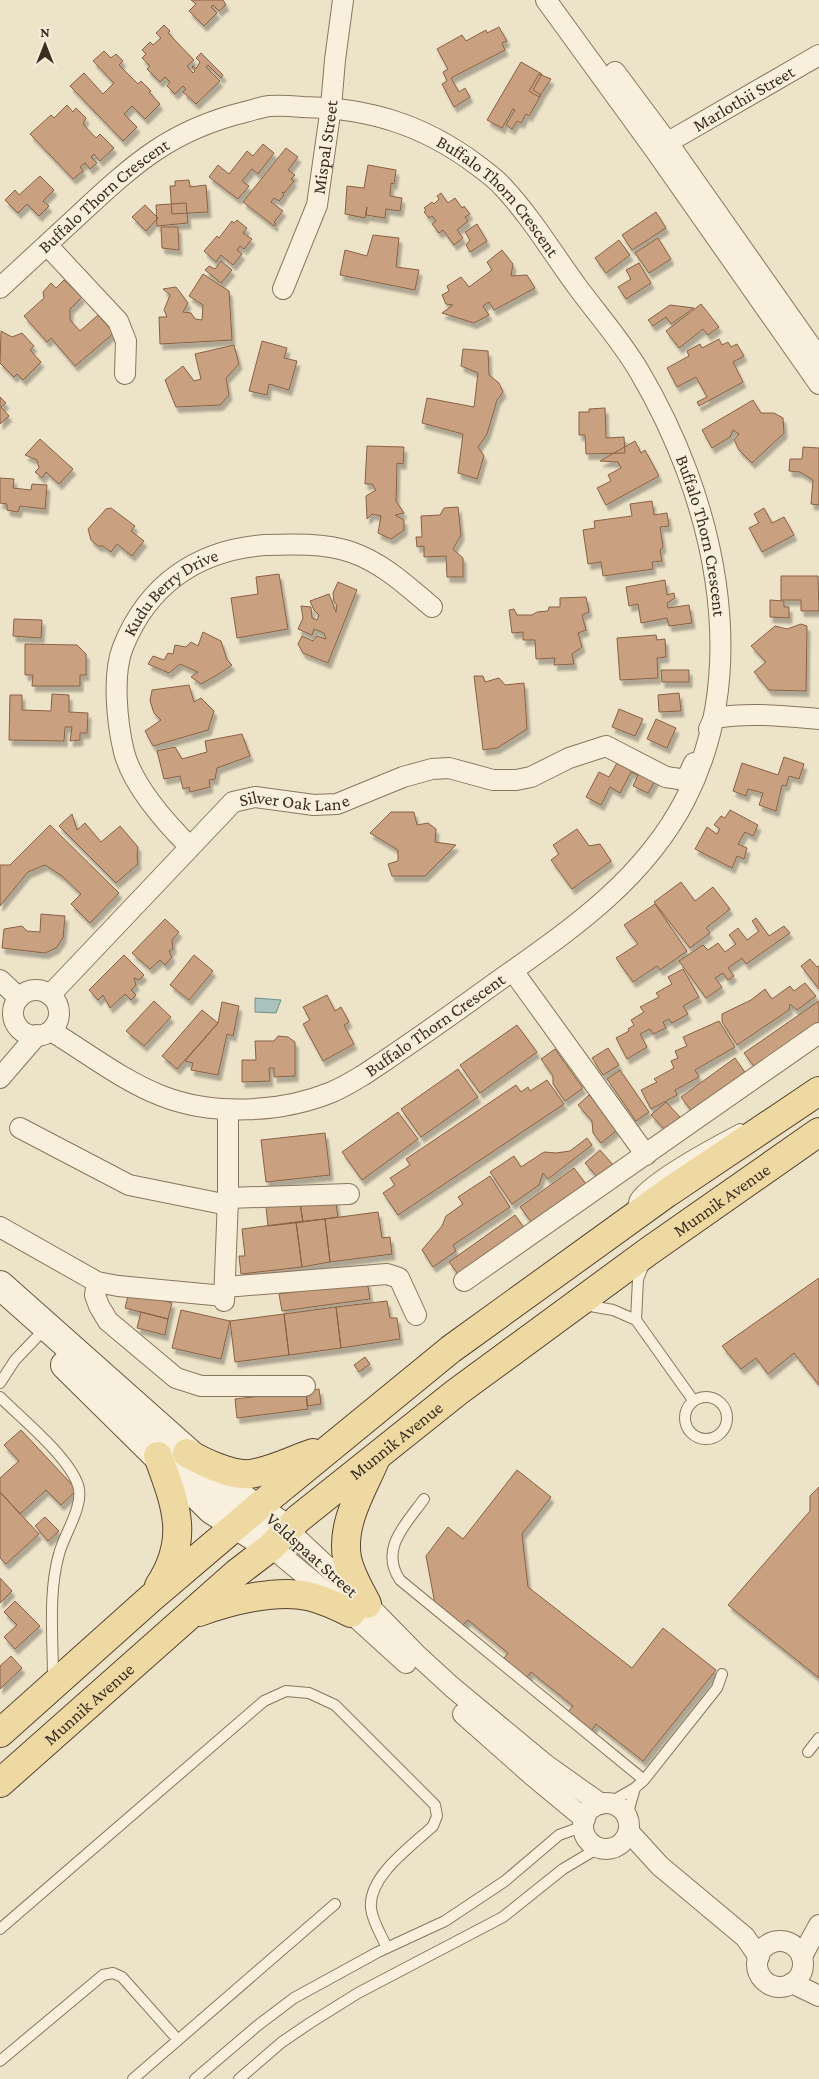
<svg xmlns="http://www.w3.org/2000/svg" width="819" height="2079" font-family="'Crimson Pro',serif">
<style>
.water{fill:#a9c2bb;stroke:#709089}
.building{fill:#caa180;stroke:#886144;filter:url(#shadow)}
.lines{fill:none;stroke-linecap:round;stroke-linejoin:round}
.lane-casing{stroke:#89765e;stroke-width:12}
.street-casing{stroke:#89765e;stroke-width:22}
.secondary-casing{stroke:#6b5741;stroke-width:30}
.primary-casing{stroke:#584431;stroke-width:30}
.lane{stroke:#f8f0dc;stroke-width:10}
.street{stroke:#f8f0dc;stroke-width:20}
.secondary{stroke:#f8f0dc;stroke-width:28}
.primary{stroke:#eed9a3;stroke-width:28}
.labels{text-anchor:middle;stroke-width:4;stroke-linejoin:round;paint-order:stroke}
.street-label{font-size:18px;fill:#3a2e21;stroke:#f5edd8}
</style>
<defs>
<filter id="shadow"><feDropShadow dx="3" dy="5.5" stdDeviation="1" flood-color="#0004"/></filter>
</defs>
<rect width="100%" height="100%" fill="#ede3c9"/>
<path class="water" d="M255,998L281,1000L276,1013L255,1012Z"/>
<path class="building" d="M191,0H223L226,5L219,11L213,5L211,7L217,13L204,26L189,11L196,4Z
M164,25L170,31L168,33L194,60L187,66L193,73L195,71L192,67L193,66L196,69L200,62L196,58L201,53L223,75L221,78L208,65L206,67L220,81L196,104L183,92L186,89L183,86L175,94L167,86L170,82L165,77L160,82L147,69L150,66L142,58L146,54L142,50L150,42L153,45L161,38L156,33Z
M499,27L507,41L502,43L505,50L451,78L459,92L465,88L470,97L454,107L442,84L447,81L443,72L448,69L437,49L462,35L466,41L486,30L487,33Z
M104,51L111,58L116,54L123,61L119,65L138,84L141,81L151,91L149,92L160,104L145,119L132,106L124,114L137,127L123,141L70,86L84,73L103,94L114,83L93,61Z
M521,62L542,74L533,90L541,95L529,116L526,114L521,123L517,121L512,129L506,125L515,110L513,109L502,128L487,120Z
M539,74L551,79L539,97L529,91Z
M67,105L73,112L76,108L86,118L83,124L96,138L100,134L114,148L100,161L94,154L91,157L97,163L90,169L85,163L80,167L83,171L73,179L30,134L51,115L54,118Z
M263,144L274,153L258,174L252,169L242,181L249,186L238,199L209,177L218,165L229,174L247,151L253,156Z
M286,148L298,157L288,170L295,175L291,179L294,181L284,193L282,192L284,195L279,201L274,198L271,202L283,211L274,222L276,224L274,226L243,202Z
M368,165L396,170L394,184L391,183L390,196L402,198L400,211L386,209L385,218L366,215L367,207L365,218L345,214L347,186L364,188Z
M40,176L54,190L43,201L49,206L39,216L27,204L18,213L5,200L15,190L19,195Z
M189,180L190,187L206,185L208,212L172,214L170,186H175V181Z
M441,193L448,203L455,198L462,208L464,206L470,214L465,217L468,221L457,230L463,238L454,245L443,230L439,233L432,224L436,221L432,216L429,218L424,212L426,210L424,208L432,202L434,204L439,199L437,196Z
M186,203L188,223L157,226L156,205Z
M145,205L158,218L146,231L132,217Z
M656,212L666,228L632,250L622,235Z
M237,220L247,228L243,233L252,239L244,249L240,246L237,250L242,254L233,265L221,255L216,262L204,251L217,236L219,238L232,221L234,223Z
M477,224L487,241L470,252L466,245L470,240L465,232Z
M161,227H178L179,250L162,248Z
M373,235L399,238L396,267L419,270L415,290L340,275L345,250L367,256Z
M658,238L671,259L649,273L635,253Z
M619,240L630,255L606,273L595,258Z
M502,250L513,264L511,276L527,275L535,288L494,310L489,302L483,306L489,315L474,323L442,313L453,305L446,304L442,295L449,291L447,286L461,277L469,287L492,270L487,262Z
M221,261L232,270L221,283L205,270L209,266L215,269Z
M639,263L651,283L626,299L618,287L631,279L626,270Z
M203,274L229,291L232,340L160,344L159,317H167L164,310L170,295L163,289L176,287L188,303L183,312L191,313L195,319L202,320L203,305L189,296Z
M64,280L82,297L70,309V320L80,331L98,315L114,333L75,366L51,338L47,342L24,316L44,298L43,292L51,283L56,288Z
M701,304L719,327L708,335L703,329L679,348L666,331Z
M670,305L694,308L671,324L666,317L653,326L648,320Z
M1,331L12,337L22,333L34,346L30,350L41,362L23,380L17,374L14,377L0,363Z
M719,339L722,345L728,342L731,347L737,344L744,356L733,362L743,382L699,406L697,402L707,397L696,377L677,387L667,368L689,356L687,351L700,344L702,348Z
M262,341L287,348L284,358L297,361L289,390L269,384L267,395L249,391Z
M234,345L239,364L226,378L229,395L220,405L176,407L165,380L183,366L194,381L201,379L195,354Z
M463,349L488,351L489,375L499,383L503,392L497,400L487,434L478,447L484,456L477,479L458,473L463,434L422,423L427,398L474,407L478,373L461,366Z
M0,397L6,403L1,407L9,416L0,424Z
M753,400L761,413H774L783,418L784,433L752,463L739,450L734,440L739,434L733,430L730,437L712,448L702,430Z
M605,408L606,438L624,437L625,453L586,454L585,435H579V412H589V409Z
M40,439L73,469L59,484L46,472L42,478L35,472L39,468L37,460L25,455Z
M635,441L641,453L645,450L659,476L606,505L597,488L611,481L608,475L621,468L618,462L600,461Z
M367,446L404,447L403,464L397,463L396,501L404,513L395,515L404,520V530L391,539L378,533L381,516L372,514L367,519L366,496L376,490L372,484H365Z
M803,447L819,448V505L811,504L813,480L800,472L789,471L790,459H802Z
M0,478L14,479L13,488L31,490L32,484L47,485L45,509L20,506L18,512L7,510V504L0,503Z
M652,501L654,515L667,513L669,526L660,527L663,547L660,550L662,561L652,562L653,569L603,576L601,562L588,564L583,530L595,528L594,521L632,516L630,504Z
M458,507L461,535L453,549L463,558V577H447L446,556L424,557V546L417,547L416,537H422L421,516L440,515L444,508Z
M111,508L135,526L131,531L144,541L132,556L117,544L111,552L103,546H98L91,540L88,529L106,509Z
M764,508L772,523L784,517L794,535L762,552L749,528L759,523L754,514Z
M279,574L288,629L237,638L231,598L258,594L256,577Z
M781,576H818L819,611H801V600H781Z
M665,580L667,595L674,593L675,598L667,603L668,608L689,605L692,623L669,626L667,618L641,623L638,604L629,606L626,587Z
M338,582L357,590L328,663L303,653L298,644L302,636L313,641L317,636L326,639L324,633L314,629L312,635L298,629L303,618L301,606L311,607L312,618L317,620L319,615L314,610L310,601L329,594L336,612L337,605L334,602L333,593Z
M586,597L589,612L582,615L586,630L578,633L582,647L572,654L574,664L554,665L555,658L536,659L535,640H523V632L512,633L509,610L514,609L517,615H532L537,612L548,611L549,607H560V598Z
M770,600L784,601V607H789V618L770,617Z
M14,619L42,620L41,638L13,636Z
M801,624L807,626L806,691L769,690L754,672L766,662L751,646L775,626L787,629Z
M203,632L221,641L227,660L232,665L217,675L201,684L191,677L198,672L180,664L169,673L148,664L153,656L164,660L168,653L173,654L175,645L186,647L191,642L198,646Z
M656,635L657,640L665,639L666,657L657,658L658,678L620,680L617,638Z
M25,644L77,645L86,654V675H80V686H32L33,675H25Z
M661,670H689V682H662Z
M474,676H483L485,682L499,678L505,685L524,683L527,729L497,748L483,750Z
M189,685L194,702L201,698L214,711L208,730L153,746L145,731L161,720L154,713L150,701L152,690Z
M679,693L681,711L659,712L658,695Z
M52,694L69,695V712L88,713L87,733H80V740L70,741L72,727H65L64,741L9,740L10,695H22V710L51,711Z
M619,709L643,719L635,736L612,727Z
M656,719L676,728L667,748L647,739Z
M242,734L250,756L217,768L215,779L209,780L210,787L190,792L189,787L183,789L180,776L164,779L157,751L175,747L182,759L207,752L205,741Z
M621,756L658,776L648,793L633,786L638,775L631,772L620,793L610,787L601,805L586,797L599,772L609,777Z
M784,757L804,764L799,779L789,776L786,786L782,785L776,811L759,805L763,793L748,789L746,796L733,791L742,763L778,775Z
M730,810L758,825L753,836L745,832L738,844L747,848L744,859L737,856L732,868L695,849L707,827L717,834L720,829L714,825L721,816L725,818Z
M391,812H414L417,825L428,823L436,829L435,842L456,845L425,876H392L388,864L398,861V850L370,833Z
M72,814L77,830L85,823L101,842L120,826L138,847L137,855L138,864L116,883L59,826Z
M50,825L119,893L90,923L71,904L81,894L62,876L45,865L28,872L0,906V865H10Z
M577,829L589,846L600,844L611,861L572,889L551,860L559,854L553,845Z
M681,882L695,901L713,887L730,909L706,928L710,933L690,948L654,902Z
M655,904L687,951L660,970L657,966L633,982L616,958L638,944L624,925Z
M41,914L65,916L63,938L56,948L45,953L2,948L4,929L22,926L27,931L40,932Z
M756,918L769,936L784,926L790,933L746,964L742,958L728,968L734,976L728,980L723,973L715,978L722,987L706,998L679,961L703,945L708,950L718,943L725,952L736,944L729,935L738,928L747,940L759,931L752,921Z
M165,919L179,932L172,940L173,949L169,951L172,957L165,965L160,960L150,969L132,953Z
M124,955L144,975L139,980L134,978L136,985L131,990L136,995L131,1000L125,994L110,1008L103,995L98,1000L89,990Z
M194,955L213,971L189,1000L170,985Z
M810,959L817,967L819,966V989L801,966Z
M683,969L699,997L683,1006L688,1014L672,1023L669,1019L663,1022L666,1028L653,1034L650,1029L640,1034L647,1047L627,1059L616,1038L629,1031L628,1029L634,1025L631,1020L644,1012L640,1007L659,997L656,993L672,984L668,977Z
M805,983L816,996L797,1010L790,1004L789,1010L737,1045L722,1022V1014L751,1000L765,989L772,999L790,986L794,991Z
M327,995L335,1011L341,1007L349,1022L344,1025L354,1044L323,1061L303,1024L310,1020L303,1007Z
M154,1001L171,1017L144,1046L126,1031Z
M819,1001V1022L756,1069L744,1053Z
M222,1002L239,1006L233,1036L227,1034L218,1075L191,1070L193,1063L185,1061L218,1023Z
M202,1010L218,1023L177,1069L162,1056Z
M719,1021L735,1047L695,1070L699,1077L675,1090L677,1095L651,1109L641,1090L657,1082L654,1079L674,1068L671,1061L678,1058L675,1051L687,1046L683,1037Z
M517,1025L537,1052L480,1093L460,1065Z
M278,1036L288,1037L295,1042V1076L274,1077V1068H269L270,1081L242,1082V1060H256L255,1041H274Z
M608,1048L619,1065L603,1075L592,1058Z
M555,1049L583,1088L565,1101L553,1084V1076L541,1059Z
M735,1058L746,1074L693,1113L681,1097Z
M458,1069L478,1097L421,1137L401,1109Z
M620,1070L649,1112L636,1121L607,1079Z
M547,1080L564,1104L398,1215L383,1193L395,1185L390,1178L410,1165L406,1159L516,1085L521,1092L528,1087L530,1091Z
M589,1095L611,1119L616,1131L601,1143L593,1133L592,1121L578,1105Z
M666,1102L680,1117L665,1130L651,1115Z
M398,1112L418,1139L362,1180L342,1152Z
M325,1133L330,1175L266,1182L261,1140Z
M587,1138L592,1145L548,1179L543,1173L539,1185L512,1204L490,1172L514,1156L521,1167L544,1152L556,1153L570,1151Z
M600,1150L614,1166L599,1179L585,1163Z
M574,1168L586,1184L532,1223L520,1207Z
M490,1176L510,1207L453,1245L456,1251L433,1267L422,1250L442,1226L446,1216L463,1204L458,1197Z
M335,1198L338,1217L303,1222L300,1203Z
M300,1203L303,1222L268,1226L266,1207Z
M378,1212L382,1238L390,1237L392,1254L330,1262L325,1219Z
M515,1215L525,1229L461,1278L449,1262Z
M325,1219L330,1262L302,1267L296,1222Z
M296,1222L302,1267L241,1274L239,1256H245L242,1229Z
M819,1278V1385L794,1353L768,1374L756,1358L741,1369L722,1346Z
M367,1281L370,1299L282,1311L279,1294Z
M129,1292L172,1303L168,1319L125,1308Z
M387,1301L390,1318H397L400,1339L341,1348L336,1307Z
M336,1307L341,1348L289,1355L284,1314Z
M181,1310L230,1321L221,1359L172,1348Z
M141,1312L168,1319L165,1335L137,1328Z
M284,1314L289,1355L235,1362L230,1321Z
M365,1357L370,1364L359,1372L354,1365Z
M319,1389L321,1404L307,1406L306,1391Z
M306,1391L308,1409L237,1418L235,1399Z
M21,1430L77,1490L61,1505L46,1490L20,1514L0,1492V1478L19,1461L4,1445Z
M517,1470L551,1497L522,1534L528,1587L632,1668L663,1628L716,1670L643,1761L596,1724L591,1731L568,1712L573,1706L531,1672L525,1680L502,1661L508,1653L468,1620L462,1626L435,1604L426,1556L448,1527L463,1539Z
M819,1487V1678L728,1605L810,1511V1496Z
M0,1492L39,1534L6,1564L0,1558Z
M45,1517L59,1531L48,1541L35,1526Z
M0,1578L12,1591L0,1603Z
M15,1601L40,1626L15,1649L4,1637L17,1625L4,1612Z
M11,1656L22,1668L0,1689V1666Z"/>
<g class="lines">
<g class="lane-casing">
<path id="lane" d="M632,1211C633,1207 634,1202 635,1199C646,1179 717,1141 740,1129
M585,1305L613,1310L636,1320L693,1400
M636,1320L638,1279L645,1262
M0,1383L15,1360L37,1337
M685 1418a21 21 0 1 1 42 0a21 21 0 1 1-42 0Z
M0,1397C22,1419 68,1456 78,1485C85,1505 64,1534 59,1554C48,1593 53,1638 53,1679
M424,1499C406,1524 379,1549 400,1580L644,1780
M808,1752L819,1738
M609,1803L635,1788L644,1780L717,1688L722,1674
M627,1816L635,1788
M0,1929L264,1701L286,1691L309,1693L335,1705L435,1805L437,1816L433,1826C412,1846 368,1876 371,1908C372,1921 382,1936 387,1948
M0,2061L103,1975L113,1973L122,1977L178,2040
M133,2079L335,1904
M195,2079L257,2026L294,1998L378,1952L445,1921L505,1881L559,1835L584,1826
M239,2079L282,2042L310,2023L358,1993L503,1917L563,1869L600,1847"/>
</g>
<g class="street-casing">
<g id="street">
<path d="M546,0L655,150L819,384"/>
<path d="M615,72L668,143L819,358"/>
<path id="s1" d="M658,148L819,55"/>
<path d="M47,245L118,321L126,341L125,374"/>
<path id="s2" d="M0,288C27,263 54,238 81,213C135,163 171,130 245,112C253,110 261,107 269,106C280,105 292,106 303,107C369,108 424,125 477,165C486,172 495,178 503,187C532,218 553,254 579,289C599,316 622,342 639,371C713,496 754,665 685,800C643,881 570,930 498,981C454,1013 410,1044 365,1074C355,1080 344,1087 332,1092C281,1113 213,1116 162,1096C123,1081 86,1052 51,1031"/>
<path id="s3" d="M283,289L317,205L331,107L335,60L343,0"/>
<path d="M709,729L714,718C749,712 783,716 819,719"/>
<path id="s4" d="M190,847C166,823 133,786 124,752C117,723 112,674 123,647C148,584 198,550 265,545C293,544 324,543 351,552C383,563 407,586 432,607"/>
<path d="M513,971L646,1155"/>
<path d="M0,980L19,998"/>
<circle cx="36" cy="1013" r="23"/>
<path id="s5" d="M50,995L233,802L255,797L314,805L337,804L403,777L432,769L449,768L493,780H516L531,777L569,758L606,746L666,777L686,780L694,763"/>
<path d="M0,1078L37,1035"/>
<path d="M20,1128L129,1185L228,1205"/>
<path d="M228,1198L349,1194"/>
<path d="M0,1227L97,1282L118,1286L224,1296"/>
<path d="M464,1281L819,1033"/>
<path d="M97,1282L95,1295L99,1306L108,1321L176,1378L201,1386H305"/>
<path d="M225,1287L387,1274L399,1278L416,1315"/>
<path d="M224,1301L228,1198V1110"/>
<path d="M288,1530L367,1604L416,1654L452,1687L546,1765L601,1804"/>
<path d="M271,1547L351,1613L406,1663"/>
<path d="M463,1714L533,1776L585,1819"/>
<circle cx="606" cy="1826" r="23"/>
<path d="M629,1832L660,1866L745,1937L759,1957"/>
<circle cx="780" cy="1964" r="23"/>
<path d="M802,1956L819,1925"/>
<path d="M792,1983L819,1996"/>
</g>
</g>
<g class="secondary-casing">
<path id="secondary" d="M0,1285L233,1492L288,1530
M65,1365L212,1510L271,1547"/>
</g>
<g class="primary-casing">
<g id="primary">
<path d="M187,1453C203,1462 232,1476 250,1474C272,1471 292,1460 313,1453"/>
<path d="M158,1456C176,1505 190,1539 159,1586"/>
<path d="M367,1604C360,1590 350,1574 347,1558C341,1523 362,1491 375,1460"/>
<path d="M199,1612C229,1601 276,1589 308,1596C324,1600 337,1606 351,1613"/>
<path d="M0,1733L151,1598L258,1507L451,1349L667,1193L819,1091"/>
<path id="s6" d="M0,1783L237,1573L271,1547L298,1519L457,1392L649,1251L819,1132"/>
</g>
</g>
<use href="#lane" class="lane"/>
<use href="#street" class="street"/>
<use href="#secondary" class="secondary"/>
<use href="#primary" class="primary"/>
</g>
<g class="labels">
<g class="street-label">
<text dy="6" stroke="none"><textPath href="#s1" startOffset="99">Marlothii Street</textPath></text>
<text dy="6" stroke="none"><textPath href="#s3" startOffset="149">Mispal Street</textPath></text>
<text dy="6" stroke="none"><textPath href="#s2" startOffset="139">Buffalo Thorn Crescent</textPath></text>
<text dy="6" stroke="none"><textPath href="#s2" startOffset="588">Buffalo Thorn Crescent</textPath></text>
<text dy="6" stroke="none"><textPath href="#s2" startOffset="992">Buffalo Thorn Crescent</textPath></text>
<text dy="6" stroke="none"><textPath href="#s4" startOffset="298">Kudu Berry Drive</textPath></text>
<text dy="6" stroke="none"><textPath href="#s5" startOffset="328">Silver Oak Lane</textPath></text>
<text transform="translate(435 1025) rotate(-35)" y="6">Buffalo Thorn Crescent</text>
<text dy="6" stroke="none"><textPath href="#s6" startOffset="929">Munnik Avenue</textPath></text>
<text dy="6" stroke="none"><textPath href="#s6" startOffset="524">Munnik Avenue</textPath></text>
<text transform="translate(312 1555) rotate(42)" y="6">Veldspaat Street</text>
<text dy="6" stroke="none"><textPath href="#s6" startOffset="119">Munnik Avenue</textPath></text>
</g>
</g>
<g transform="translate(45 45)" stroke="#f5edd8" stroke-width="4" paint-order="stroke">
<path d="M0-4L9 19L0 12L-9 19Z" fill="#3a2e21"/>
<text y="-8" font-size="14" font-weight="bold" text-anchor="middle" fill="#3a2e21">N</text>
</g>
</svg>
